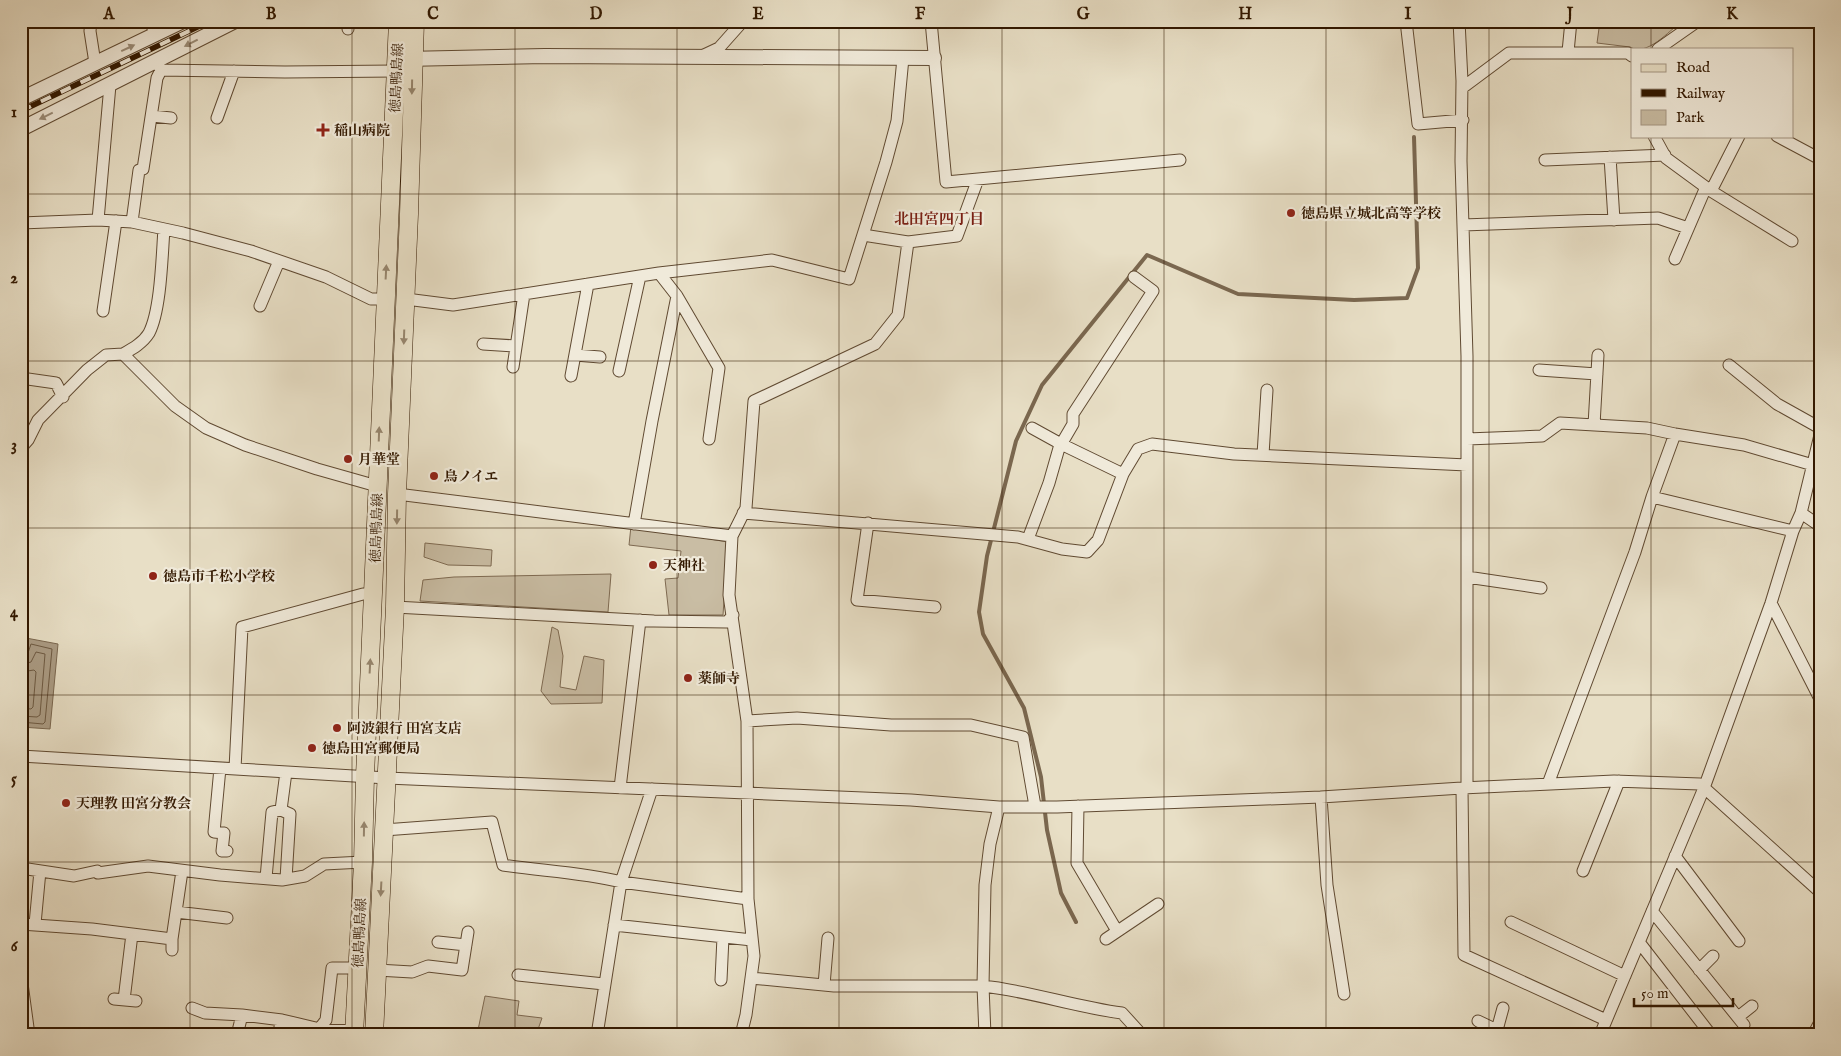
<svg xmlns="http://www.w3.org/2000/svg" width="1841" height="1056" font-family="'IM FELL English','Noto Serif JP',serif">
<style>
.green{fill:#c9bda4;stroke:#7e6a52}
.water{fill:#aa9b83;stroke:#7a674f}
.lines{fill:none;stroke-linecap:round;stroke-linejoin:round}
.shore{stroke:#6e5a42;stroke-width:1}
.stream{stroke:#7a674f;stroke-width:4}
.minor-casing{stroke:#604a32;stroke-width:13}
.tertiary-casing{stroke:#604a32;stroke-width:16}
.primary-casing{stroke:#321800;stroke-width:19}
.minor{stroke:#f0eada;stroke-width:11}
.tertiary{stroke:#f0eada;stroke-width:14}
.primary{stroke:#e8dfc6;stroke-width:18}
.rail-casing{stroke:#321800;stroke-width:5.5}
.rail{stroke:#f0eada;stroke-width:4;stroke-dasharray:11;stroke-linecap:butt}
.oneway{fill:#9a8c78}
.oneway2{fill:#96856d}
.grid{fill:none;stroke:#321800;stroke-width:1;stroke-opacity:0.55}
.poi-dot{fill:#8f2418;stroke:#f0eada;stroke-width:2}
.labels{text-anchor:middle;stroke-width:4.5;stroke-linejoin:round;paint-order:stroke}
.street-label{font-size:14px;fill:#321800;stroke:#f0eada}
.poi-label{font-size:14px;font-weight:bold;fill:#321800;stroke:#f0eada;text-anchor:start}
.neighbourhood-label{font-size:15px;font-weight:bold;fill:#7a1f14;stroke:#f0eada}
.neatline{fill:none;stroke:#321800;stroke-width:2}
.grid-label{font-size:16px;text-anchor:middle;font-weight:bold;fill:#321800}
</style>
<rect width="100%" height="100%" fill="#e8dfc6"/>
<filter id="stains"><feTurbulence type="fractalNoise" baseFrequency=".004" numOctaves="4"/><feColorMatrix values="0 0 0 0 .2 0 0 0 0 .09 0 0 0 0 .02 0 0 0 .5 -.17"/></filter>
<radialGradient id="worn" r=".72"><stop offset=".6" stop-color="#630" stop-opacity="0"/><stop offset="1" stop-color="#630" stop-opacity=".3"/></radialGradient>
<path class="green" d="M1600,21H1682C1669,31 1647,57 1630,47L1597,43Z
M631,526L728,542L723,615H669L665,579L678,578L681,551L629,545Z
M425,543L492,550L491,566L448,565L424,557Z
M611,574L608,612L420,601L423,580L454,577Z
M552,627L558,630L563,656L560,687L576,690L584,656L604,660L602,703L551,704L541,691Z
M485,996L519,1001L517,1015L542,1018L536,1035H477Z"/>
<path class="water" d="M26,638L58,644L50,729L21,727V673Z"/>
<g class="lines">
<path class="shore" d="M21,659L27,656L31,644L52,649L45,722L43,724L21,722
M21,665L31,662L36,652L45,654L40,715L37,717L21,716
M21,672L34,670L36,672L33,707L31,709L21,708"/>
<path class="stream" d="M1076,922L1061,893L1047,830L1041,777L1024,708L983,634L979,612L987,556L1016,441L1042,385L1147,255L1238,294L1354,300L1407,298L1418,268L1414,137"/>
<g class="minor-casing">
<path id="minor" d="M91,21L90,31L95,63
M150,21L156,35
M931,21L946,182L1180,160
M1406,21L1418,124L1463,120
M1459,21L1462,81L1461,161L1467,356V788
M348,29V21
M1658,49L1698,21
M1568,52L1571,21
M702,56L719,48L743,21
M156,61L161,70L285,72L396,71
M110,85L98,220L132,222L183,233L251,251L326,277L371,299H385
M1462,88L1509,53H1628L1632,56
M152,116L171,118
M217,118L234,71
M1654,136L1666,158L1711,191L1739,136
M1777,136L1820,159
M1610,157L1614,220
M1545,160L1665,155
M1711,191L1792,241
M132,222L139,170L143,169L157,78L161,70
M21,223L98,220
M1463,225L1658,218L1688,228
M908,242L957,236L978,179
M1675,259L1706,187
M677,296L719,368L709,439
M406,299L453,305L659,273L772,260L849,279L886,162L897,121L903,58
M260,306L279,261
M103,311L116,221
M483,344L516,346
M123,354C132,349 143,343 149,333C161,310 162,255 164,229
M575,355L600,357
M1729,365L1777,404L1820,428
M513,367L524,294
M1539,370L1597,374
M619,371L640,276
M571,376L588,284
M21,378L56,383L63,397
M1594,425L1598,355
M1032,428L1061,444L1123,474
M1467,439L1542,436L1560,423L1647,428L1675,434L1744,445L1813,465
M21,448L28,440L38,420L87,370L106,355L123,354L175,406L206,428L245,445L317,469L377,486
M1263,455L1267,390
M397,494L732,536
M1652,497L1793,531
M743,513L1018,537L1062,549L1087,552L1098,540L1123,474L1138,449L1152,444L1234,454L1467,465
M1801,513L1820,526
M868,523L857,600L935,607
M634,524L652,421L677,296L659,273
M1028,539L1049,483L1059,448L1073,424V414L1153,291L1134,277
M1467,577L1541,588
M1771,603L1820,699
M395,607L654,621L727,622L733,615
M747,721L797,718L891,725H971L1023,737L1035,806
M21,756L387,778L911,800L999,807H1057L1321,797L1462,788L1614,781L1700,784L1820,892
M220,768L214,832L224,833L222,851H227
M235,769L242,627L363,594H373
M1548,784L1635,552L1652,497L1675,434
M620,788L640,620
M1462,788L1464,955L1606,1020
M1321,797L1327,885L1344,994
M1078,806L1077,863L1117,931
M999,807L990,844L985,885L983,986C1030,991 1075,1007 1122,1013L1142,1035
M281,810L290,814L286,879
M384,830L492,822L503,865C542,871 582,872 621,882L748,899
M1675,856L1739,941
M21,868L74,876L97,871L98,873L148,866L220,875L282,880L305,876L324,864L363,862
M1583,871L1619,781
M266,878L272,812L281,810L286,772
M1652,911L1744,1025
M176,912L227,918
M1511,922L1625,976
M21,924L92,929L172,939
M35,924L40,871
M614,925L752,940
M1106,939L1158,904
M438,942L466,945
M1639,942L1711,1035
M172,950V939L182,871
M377,970L412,972L428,966L462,970L468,932
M1699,970L1713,956
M518,975L604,984
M21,976L29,1035
M751,978L834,986H983L985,1035
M721,980L723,937
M824,985L828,938
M114,999L136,1001
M124,1000L132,934
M192,1008L205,1013L242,1015L282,1020L320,1029L354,1031
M1738,1017L1752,1006
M1478,1021L1507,1035
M1497,1030L1503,1008
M316,1033L326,1020L332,968H357
M107,1035V1034
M237,1035L242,1015
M278,1035L282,1020
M597,1035L621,882L652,789
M741,1035L746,1015L754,956L748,899L747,721L729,595L732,536L746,508L754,401L875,344L898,315L908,242L863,235
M1600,1035L1704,788L1771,603L1793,531L1801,513L1820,435
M1813,1035L1820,1022"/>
</g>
<g class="tertiary-casing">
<path id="tertiary" d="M405,59L545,56L934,58
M21,99L183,21
M21,129L235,21"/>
</g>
<g class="primary-casing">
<path id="primary" d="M354,1035L363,862L365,776L398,21
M374,1035L395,607L397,494L409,214L415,21"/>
</g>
<use href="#minor" class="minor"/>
<use href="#tertiary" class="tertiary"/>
<use href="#primary" class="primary"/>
<g class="rail-casing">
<path id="rail" d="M21,111L210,21"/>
</g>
<use href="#rail" class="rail"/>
</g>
<defs><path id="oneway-solid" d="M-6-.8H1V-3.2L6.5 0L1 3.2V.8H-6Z" transform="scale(1.25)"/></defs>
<g class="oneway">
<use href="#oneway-solid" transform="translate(191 43) rotate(153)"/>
<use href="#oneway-solid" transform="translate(128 48) rotate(-25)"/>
<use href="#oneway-solid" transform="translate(46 116) rotate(154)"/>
</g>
<g class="oneway2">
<use href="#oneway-solid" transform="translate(412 87) rotate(91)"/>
<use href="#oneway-solid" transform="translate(386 272) rotate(-87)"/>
<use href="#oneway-solid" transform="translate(404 337) rotate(92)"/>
<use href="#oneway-solid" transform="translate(379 434) rotate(-88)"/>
<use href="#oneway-solid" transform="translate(397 517) rotate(91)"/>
<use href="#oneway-solid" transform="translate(370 666) rotate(-87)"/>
<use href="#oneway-solid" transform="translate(364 829) rotate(-89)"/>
<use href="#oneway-solid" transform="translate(381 889) rotate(93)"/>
</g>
<path class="grid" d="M190,21V1035M352,21V1035M515,21V1035M677,21V1035M839,21V1035M1002,21V1035M1164,21V1035M1326,21V1035M1489,21V1035M1651,21V49M1651,136V1035M21,194H1820M21,361H1820M21,528H1820M21,695H1820M21,862H1820"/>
<g class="poi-dot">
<path d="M320.5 122.5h5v5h5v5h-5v5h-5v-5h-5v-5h5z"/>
<circle cx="1291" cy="213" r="5"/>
<circle cx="348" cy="459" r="5"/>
<circle cx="434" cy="476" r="5"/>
<circle cx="653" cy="565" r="5"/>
<circle cx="153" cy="576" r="5"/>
<circle cx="688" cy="678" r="5"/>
<circle cx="337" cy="728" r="5"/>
<circle cx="312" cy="748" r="5"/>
<circle cx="66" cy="803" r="5"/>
</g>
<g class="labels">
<g class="street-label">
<text transform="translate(396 78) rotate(-87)" y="5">徳島鴨島線</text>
<text transform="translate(376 528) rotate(-88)" y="5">徳島鴨島線</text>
<text transform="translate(359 933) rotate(-87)" y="5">徳島鴨島線</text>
</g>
<g class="poi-label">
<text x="334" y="135">稲山病院</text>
<text x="1301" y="218">徳島県立城北高等学校</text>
<text x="358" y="464">月華堂</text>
<text x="444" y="481">鳥ノイエ</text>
<text x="663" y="570">天神社</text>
<text x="163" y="581">徳島市千松小学校</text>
<text x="698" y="683">薬師寺</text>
<text x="347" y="733">阿波銀行 田宮支店</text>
<text x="322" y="753">徳島田宮郵便局</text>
<text x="76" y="808">天理教 田宮分教会</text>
</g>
<g class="neighbourhood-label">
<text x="939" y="224">北田宮四丁目</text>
</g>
</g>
<rect width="1841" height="1056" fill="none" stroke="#e8dfc6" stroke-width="55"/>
<rect x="1631" y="48" width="162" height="90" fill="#f0eada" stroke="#a49683"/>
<rect x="1641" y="64" width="25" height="8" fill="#e8dfc6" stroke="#a49683"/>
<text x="1676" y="72" font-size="15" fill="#321800">Road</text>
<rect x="1641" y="89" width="25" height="8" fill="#321800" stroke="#a49683"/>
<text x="1676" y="98" font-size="15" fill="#321800">Railway</text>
<rect x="1641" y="110" width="25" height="15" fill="#c9bda4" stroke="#a49683"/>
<text x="1676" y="122" font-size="15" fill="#321800">Park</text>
<path d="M1634 998v8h99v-8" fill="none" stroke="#321800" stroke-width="2.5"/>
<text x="1641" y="998" font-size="15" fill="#321800" stroke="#f0eada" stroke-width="4" paint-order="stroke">50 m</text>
<rect x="28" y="28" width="1786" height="1000" class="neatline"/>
<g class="grid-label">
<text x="109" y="19">A</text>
<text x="271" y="19">B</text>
<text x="433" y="19">C</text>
<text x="596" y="19">D</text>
<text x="758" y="19">E</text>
<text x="920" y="19">F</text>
<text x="1083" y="19">G</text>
<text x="1245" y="19">H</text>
<text x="1408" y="19">I</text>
<text x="1570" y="19">J</text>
<text x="1732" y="19">K</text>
<text x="14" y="117">1</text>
<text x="14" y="283">2</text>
<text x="14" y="450">3</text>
<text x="14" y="617">4</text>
<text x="14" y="784">5</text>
<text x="14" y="951">6</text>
</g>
<rect width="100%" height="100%" filter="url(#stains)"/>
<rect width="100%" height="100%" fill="url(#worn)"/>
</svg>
